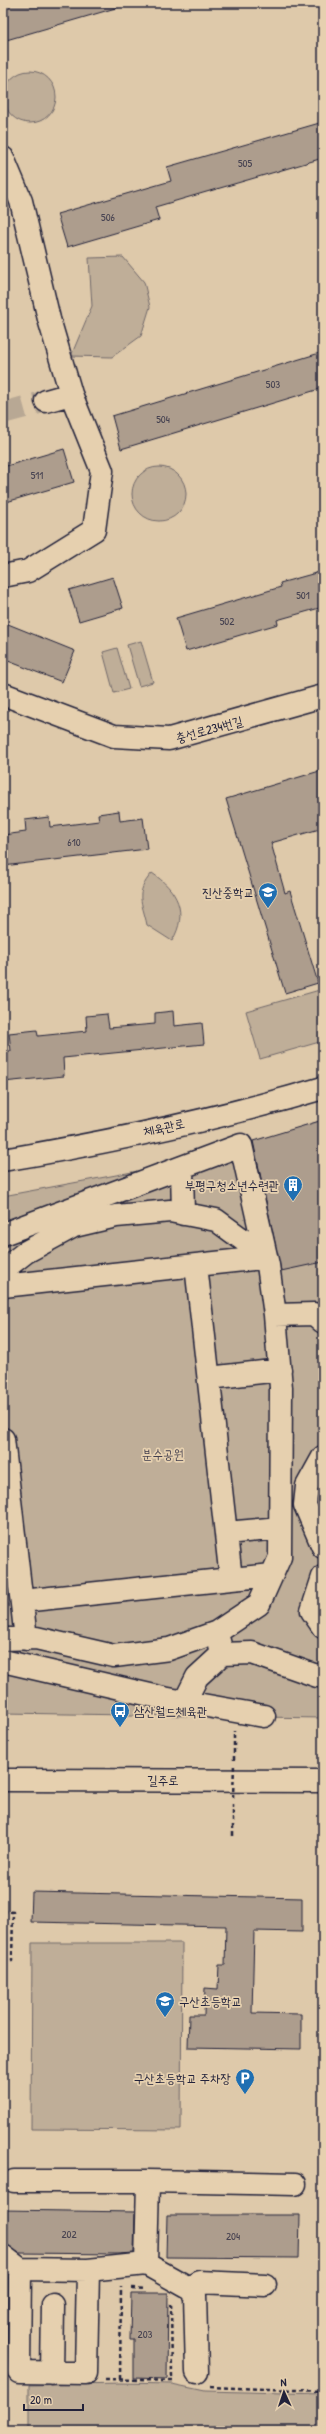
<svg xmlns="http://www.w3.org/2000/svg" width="326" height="2434" font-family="'Patrick Hand','Poor Story',sans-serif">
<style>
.green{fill:#bfae98;stroke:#70686a}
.building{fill:#ad9d8d;stroke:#22223b}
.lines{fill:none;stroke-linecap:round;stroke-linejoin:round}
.minor-tunnel{stroke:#b8a894;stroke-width:22;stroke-dasharray:22 11;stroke-linecap:butt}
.minor-casing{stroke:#22223b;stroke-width:25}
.major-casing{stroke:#22223b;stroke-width:25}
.path{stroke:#22223b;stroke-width:2.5;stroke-dasharray:4 3;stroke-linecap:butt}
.minor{stroke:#e6d0af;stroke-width:22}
.major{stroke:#e6d0af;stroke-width:22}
.path-bridge{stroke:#22223b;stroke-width:2.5;stroke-dasharray:4 3;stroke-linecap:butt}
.labels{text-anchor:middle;stroke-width:3.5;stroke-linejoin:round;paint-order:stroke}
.number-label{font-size:11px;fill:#454150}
.street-label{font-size:13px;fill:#22223b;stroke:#e6d0af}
.poi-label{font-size:13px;fill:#22223b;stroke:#e6d0af;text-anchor:end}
.park-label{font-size:13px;fill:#413e4e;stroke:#e6d0af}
</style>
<rect width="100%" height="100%" fill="#dec9aa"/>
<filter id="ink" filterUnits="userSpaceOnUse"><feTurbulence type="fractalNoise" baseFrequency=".025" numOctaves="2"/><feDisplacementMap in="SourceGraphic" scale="8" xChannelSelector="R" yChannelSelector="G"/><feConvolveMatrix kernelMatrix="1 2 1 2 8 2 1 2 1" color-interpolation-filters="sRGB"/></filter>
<g filter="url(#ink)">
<path class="green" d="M4 97a26 26 0 1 1 52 0a26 26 0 1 1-52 0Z
M123,257L144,282L150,307L141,336L112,357L71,356L92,306L89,258Z
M132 494a27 27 0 1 1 54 0a27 27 0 1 1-54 0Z
M141,641L153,682L139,686L127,645Z
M117,648L129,689L114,693L103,652Z
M152,873C177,890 189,912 172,941L147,925C142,901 134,894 152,873Z
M323,989V1041L260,1059L246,1011Z
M323,1120V1718L3,1713V1196L197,1160Z
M32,1943H182L181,2130L31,2129Z
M120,2383L172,2384L205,2391L323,2394V2431H29V2385Z"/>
<path class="building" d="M11,3H118L119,7L3,41V5Z
M323,122V158L155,207L159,220L67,247L57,214L171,181L167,167Z
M323,352V388L121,449L112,416Z
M64,449L74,482L3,503V467Z
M323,571V607L277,620L278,624L186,651L176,618L281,587L280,583Z
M113,577L123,608L79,621L69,590Z
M3,622L75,651L62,682L3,659Z
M323,770V828L271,843L285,893L290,891L318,983L285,993L226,799Z
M119,811L120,821L143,818L147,849L3,866V835L26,832L25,820L49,817L50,827L99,821L98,814Z
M173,1011L174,1026L202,1023L204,1044L63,1058L64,1076L3,1082V1051H11L9,1033L37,1030L38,1036L87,1031L86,1016L107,1014L109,1028L155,1024V1013Z
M323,1120V1262L281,1271L253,1141Z
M32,1892L302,1898V1932L254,1931L252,2013L301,2014V2049L188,2047L189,2015H204L205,1988L218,1989L219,1965H225L226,1926L31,1922Z
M3,2210L135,2212L134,2253L117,2254L19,2253L3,2244Z
M167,2215H300L299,2258L166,2257Z
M131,2293H168L167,2379L134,2378V2339H130Z"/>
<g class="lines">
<path class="minor-tunnel" d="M3,413L46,401"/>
<g class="minor-casing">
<path id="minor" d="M3,158L21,201L49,319L71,394L102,471L94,530L28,571L3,576
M46,401L71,394
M3,694L114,736L169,739L323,696
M3,1160C110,1142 218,1119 323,1088
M182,1168L183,1214
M3,1234L241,1145L268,1265
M196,1265L262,1258
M3,1270L26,1252L74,1226L116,1216L170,1211L216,1220L246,1242L268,1265L275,1315L281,1388L280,1557L259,1604L217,1632L169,1649L114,1656L36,1638L3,1639
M3,1286L196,1265L231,1579L22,1601
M275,1315L314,1314L323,1322
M209,1378L280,1370
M3,1439L26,1639
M323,1457L307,1486L305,1505L323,1547
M226,1533L280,1528
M323,1577L312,1611L323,1627
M231,1579L272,1575
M222,1654L252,1653L317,1676L323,1674
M3,1661L163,1698L264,1716
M184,1703L197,1677L222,1654L219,1641
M14,2181H148
M3,2256L20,2269L88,2270L146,2264L148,2181L295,2184
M146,2264L189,2288L195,2295L197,2372
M20,2269L19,2372L86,2373L88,2270
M189,2288L199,2282L265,2285
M52,2373L53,2305"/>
</g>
<g class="major-casing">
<path id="major" d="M3,1780L323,1781"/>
</g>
<path class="path" d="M234,1760V1731
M233,1836V1801
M3,1911L13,1912L12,1961H3
M132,2288L145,2289
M105,2379L172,2381L171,2301
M120,2379L121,2287
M210,2387L323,2391"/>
<use href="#minor" class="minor"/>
<use href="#major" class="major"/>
<path class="path-bridge" d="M233,1798L234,1763"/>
</g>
</g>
<defs>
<g id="school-pin" transform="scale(1)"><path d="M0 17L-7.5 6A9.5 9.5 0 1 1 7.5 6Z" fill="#1f6fb2" stroke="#e6d0af"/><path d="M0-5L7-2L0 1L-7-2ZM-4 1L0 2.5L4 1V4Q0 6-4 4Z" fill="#fff"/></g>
<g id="building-pin" transform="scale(1)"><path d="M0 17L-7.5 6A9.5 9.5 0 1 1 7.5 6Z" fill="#1f6fb2" stroke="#e6d0af"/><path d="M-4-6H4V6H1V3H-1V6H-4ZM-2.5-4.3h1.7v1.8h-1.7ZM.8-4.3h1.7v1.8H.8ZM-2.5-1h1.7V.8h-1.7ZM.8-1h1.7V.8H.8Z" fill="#fff"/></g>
<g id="bus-pin" transform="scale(1)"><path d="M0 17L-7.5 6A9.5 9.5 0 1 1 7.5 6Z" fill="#1f6fb2" stroke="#e6d0af"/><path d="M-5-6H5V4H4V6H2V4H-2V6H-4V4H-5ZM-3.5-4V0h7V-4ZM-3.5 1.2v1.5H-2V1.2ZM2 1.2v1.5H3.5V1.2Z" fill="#fff"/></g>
<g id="parking-pin" transform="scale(1)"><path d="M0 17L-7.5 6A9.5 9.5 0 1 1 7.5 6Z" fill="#1f6fb2" stroke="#e6d0af"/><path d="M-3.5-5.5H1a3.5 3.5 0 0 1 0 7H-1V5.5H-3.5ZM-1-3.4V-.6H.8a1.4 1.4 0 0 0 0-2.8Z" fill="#fff"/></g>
</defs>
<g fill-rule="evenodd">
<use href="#school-pin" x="268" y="892"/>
<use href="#building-pin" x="293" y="1185"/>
<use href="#bus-pin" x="120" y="1711"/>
<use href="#school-pin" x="165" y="2001"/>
<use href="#parking-pin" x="245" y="2078"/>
</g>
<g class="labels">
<g class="number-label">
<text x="245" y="167">505</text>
<text x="108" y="221">506</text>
<text x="273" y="388">503</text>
<text x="163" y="423">504</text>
<text x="37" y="479">511</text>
<text x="303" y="599">501</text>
<text x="227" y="625">502</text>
<text x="74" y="846">610</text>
<text x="69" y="2238">202</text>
<text x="233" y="2240">204</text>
<text x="145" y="2338">203</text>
</g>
<g class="street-label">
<text transform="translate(209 729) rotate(-15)" y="5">충선로234번길</text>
<text transform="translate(164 1127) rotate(-13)" y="5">체육관로</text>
<text x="163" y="1785">길주로</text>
</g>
<g class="poi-label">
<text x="254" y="897">진산중학교</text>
<text x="279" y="1190">부평구청소년수련관</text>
<text x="134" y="1716" text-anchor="start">삼산월드체육관</text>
<text x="179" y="2006" text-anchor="start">구산초등학교</text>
<text x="231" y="2083">구산초등학교 주차장</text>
</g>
<g class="park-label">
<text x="163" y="1459">분수공원</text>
</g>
</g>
<rect width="326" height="2434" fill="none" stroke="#e6d0af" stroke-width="16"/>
<rect x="8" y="8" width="310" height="2418" fill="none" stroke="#22223b" stroke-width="1.5" filter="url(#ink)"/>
<g transform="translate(284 2392) rotate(357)" stroke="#e6d0af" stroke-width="3" paint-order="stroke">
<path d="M0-3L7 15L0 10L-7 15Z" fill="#22223b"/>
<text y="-6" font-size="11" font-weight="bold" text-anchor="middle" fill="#22223b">N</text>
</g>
<path d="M24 2404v6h59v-6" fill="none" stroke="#22223b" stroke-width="2"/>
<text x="30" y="2404" font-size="12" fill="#22223b" stroke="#e6d0af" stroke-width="3" paint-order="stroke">20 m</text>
</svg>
